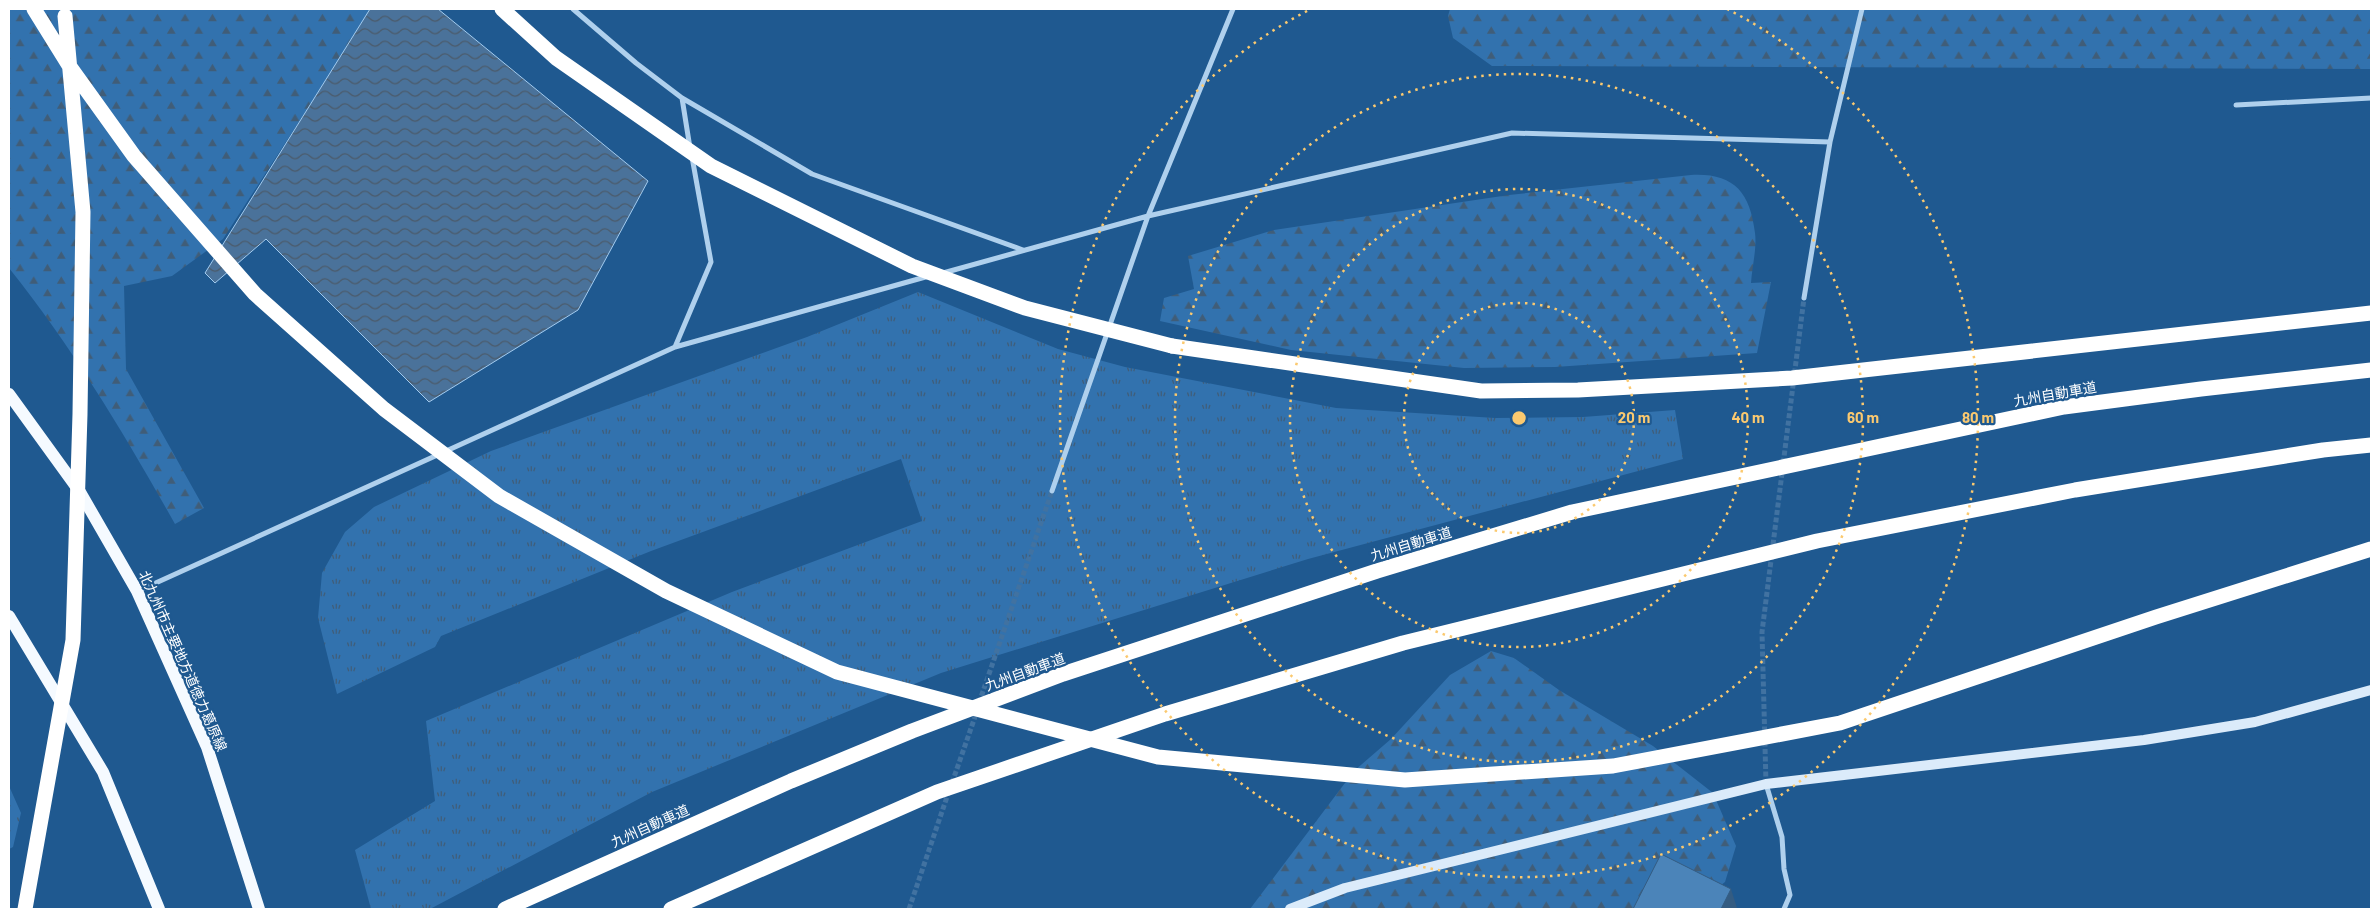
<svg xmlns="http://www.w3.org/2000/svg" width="2380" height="918" font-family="Barlow,'Noto Sans JP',sans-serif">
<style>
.grass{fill:url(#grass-tufts)}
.forest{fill:url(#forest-firs)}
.water{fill:url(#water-waves);stroke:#a2cbef}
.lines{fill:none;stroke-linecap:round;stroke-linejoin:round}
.street-tunnel{stroke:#4172a1;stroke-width:5;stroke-dasharray:5 2.5;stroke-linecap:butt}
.street{stroke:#afd0ed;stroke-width:5}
.secondary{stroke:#dbebfa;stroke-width:10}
.primary{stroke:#f5faff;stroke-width:12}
.highway{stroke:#fff;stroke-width:15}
.highway-bridge{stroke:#fff;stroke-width:15}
.shaded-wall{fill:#345c82}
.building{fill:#4b84b9;stroke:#345c82}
.ring{fill:none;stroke:#fbc96f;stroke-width:2.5;stroke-dasharray:2.5 5}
.labels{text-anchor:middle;stroke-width:4.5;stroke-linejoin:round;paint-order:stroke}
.street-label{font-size:14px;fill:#fff;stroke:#1f5990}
.centre{fill:#fbc96f;stroke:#1f5990;stroke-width:2.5}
.ring-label{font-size:15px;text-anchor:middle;font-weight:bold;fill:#fbc96f;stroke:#1f5990;stroke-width:4.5;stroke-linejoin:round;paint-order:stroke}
</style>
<defs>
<pattern id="grass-tufts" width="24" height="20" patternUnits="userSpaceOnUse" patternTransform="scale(1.25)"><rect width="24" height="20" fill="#3272ae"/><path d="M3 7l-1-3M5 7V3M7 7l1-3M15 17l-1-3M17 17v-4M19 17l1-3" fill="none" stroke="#405d78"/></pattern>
<pattern id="forest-firs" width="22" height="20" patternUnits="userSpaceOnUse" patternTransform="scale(1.25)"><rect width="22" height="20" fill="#3272ae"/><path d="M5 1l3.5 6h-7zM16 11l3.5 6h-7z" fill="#405d78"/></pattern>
<pattern id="water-waves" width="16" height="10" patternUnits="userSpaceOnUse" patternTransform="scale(1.25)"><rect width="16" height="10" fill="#4a729a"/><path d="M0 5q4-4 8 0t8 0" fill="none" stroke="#4b5b6b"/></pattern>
</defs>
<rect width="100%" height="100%" fill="#1f5990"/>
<path class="grass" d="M918,292L1058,349L1125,367L1336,408L1495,418L1583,417L1675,410L1683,459L1308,559L941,673L652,792L430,909H371L355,850L435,801L426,721L732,592L922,521L901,459L651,551L441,636L435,647L337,694L318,618L322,573L345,532L374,507L491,451L807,337Z
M9,786L21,813L13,847L9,849Z"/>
<path class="forest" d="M9,9H372L223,239L172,276L124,286L126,369L204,508L175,524C125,435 73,348 9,268Z
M1450,9H2371V69L1492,66L1453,38L1448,16Z
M1691,175C1733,173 1750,191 1755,233C1757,248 1752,267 1751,283L1771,282L1757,353L1555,367L1464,368L1291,350L1160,321L1164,298L1194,289L1188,256L1274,230L1509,195Z
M1491,651L1514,658L1559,690L1653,746L1713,793L1736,846L1725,882L1690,909H1250L1354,771L1391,739L1450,675Z"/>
<path class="water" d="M370,9H438L648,181L578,310L429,402L266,239L215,283L205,273Z"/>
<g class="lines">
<path class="street-tunnel" d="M979,703L1052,491
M952,783L977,711
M1766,784L1762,632L1804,298
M909,909L949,791"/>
<path class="street" d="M573,9L636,63L682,98L690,148
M682,98L812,174L1023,250
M2236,105L2371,98
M943,273L1148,216L1512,133L1830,142
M1804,298L1830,142L1862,9
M675,347L711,262L692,157
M1052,491L1148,216L1233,9
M138,591L675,347L929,276
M1766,784L1782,837L1784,869L1790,895L1784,909"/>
<path class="secondary" d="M1290,909L1345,888L1766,784L2144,740L2255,722L2371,690"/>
<path class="primary" d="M9,394L80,492L137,591L207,747L259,909
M9,616L103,772L159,909"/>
<path class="highway" d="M1172,346L1481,391L1578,390L1792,378L2371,313
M505,909L791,781L912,731L1063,674L1377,571L1572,512L2064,407L2201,389L2371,370
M671,909L937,792L1165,714L1403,643L1817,541L2075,490L2323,450L2371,445"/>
<path class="highway-bridge" d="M34,9L70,67L134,156L255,294L384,409L499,496L666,591L837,672L1158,757L1405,780L1613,766L1840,723L2156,617L2371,549
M502,9L556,58L711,166L912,266L1025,308L1172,346
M25,909L73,640L80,414L83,212L65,16"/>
</g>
<path class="shaded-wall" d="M1731,889L1737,908V909H1721Z"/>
<path class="building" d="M1661,854L1731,889L1721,909H1633Z"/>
<g class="ring">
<circle cx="1519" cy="418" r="115"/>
<circle cx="1519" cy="418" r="229"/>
<circle cx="1519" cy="418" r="344"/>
<path d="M1727 9A459 459 0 1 1 1311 9"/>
</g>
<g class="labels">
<g class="street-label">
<text transform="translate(2055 394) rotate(-10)" y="5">九州自動車道</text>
<text transform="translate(1411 544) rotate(-17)" y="5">九州自動車道</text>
<text transform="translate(183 661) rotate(66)" y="5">北九州市主要地方道徳力葛原線</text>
<text transform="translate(1025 672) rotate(-20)" y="5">九州自動車道</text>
<text transform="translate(650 826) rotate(-24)" y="5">九州自動車道</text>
</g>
</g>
<circle cx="1519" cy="418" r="8" class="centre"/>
<g class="ring-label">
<text x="1634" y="423">20 m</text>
<text x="1748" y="423">40 m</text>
<text x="1863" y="423">60 m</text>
<text x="1978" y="423">80 m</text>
</g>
<rect width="2380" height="918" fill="none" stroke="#ffffff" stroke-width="20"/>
</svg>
